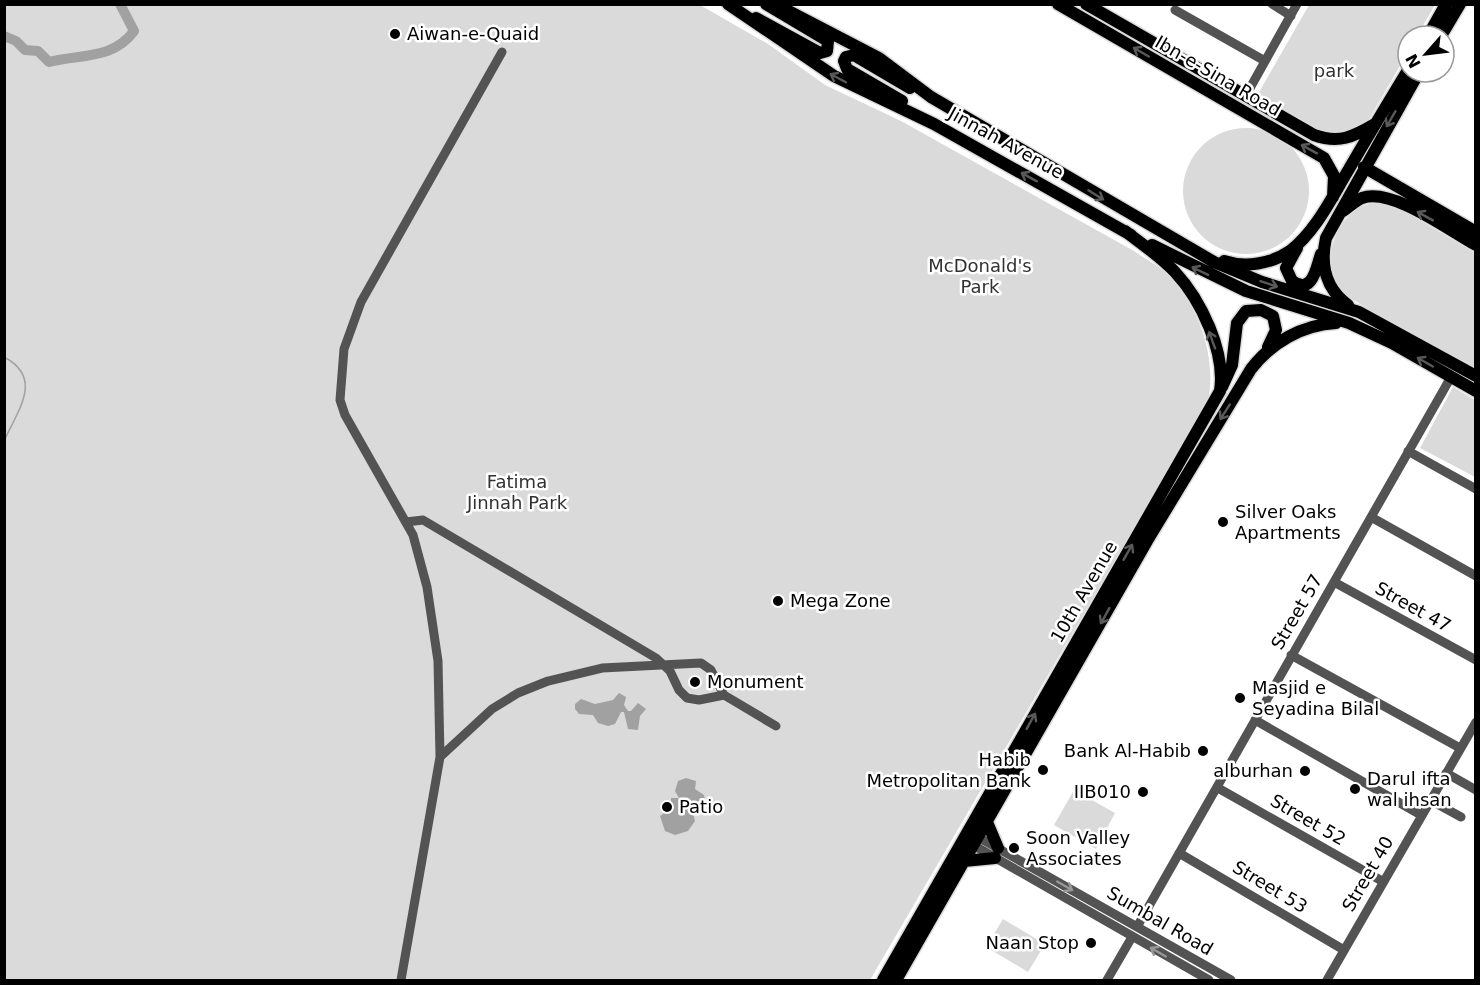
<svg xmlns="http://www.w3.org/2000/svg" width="1480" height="985" font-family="'DejaVu Sans',sans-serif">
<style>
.green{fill:#dadada}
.water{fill:#a1a1a1}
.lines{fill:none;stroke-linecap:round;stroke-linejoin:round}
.stream{stroke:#a1a1a1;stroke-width:1.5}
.river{stroke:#a1a1a1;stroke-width:10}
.major-casing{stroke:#dbdbdb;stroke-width:15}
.minor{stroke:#535353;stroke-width:9}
.major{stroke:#000;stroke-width:12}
.oneway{stroke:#595959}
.oneway2{stroke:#989898}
.poi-dot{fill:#000;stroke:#fff;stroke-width:2}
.labels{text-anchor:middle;stroke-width:5;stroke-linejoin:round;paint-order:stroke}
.poi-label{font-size:18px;fill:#000;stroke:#fff;text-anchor:start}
.park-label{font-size:18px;fill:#313131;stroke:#fff}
.street-label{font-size:18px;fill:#000;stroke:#fff}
</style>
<rect width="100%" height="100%" fill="#fff"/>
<path class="green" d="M4,5H700L768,44L825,85L901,121L1134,251C1145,259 1160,266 1169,276C1200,308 1217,359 1208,401L870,980H5Z
M1309,5H1435L1417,36H1408V52L1364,128L1346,134H1326L1258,94Z
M1183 191a63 63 0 1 1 126 0a63 63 0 1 1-126 0Z
M1383,203L1401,209L1475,253V374L1347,296C1343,292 1337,287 1334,282C1321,256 1340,211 1369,204C1373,203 1379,203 1383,203Z
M1453,387L1475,400V477L1420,448Z
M1074,790L1115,813L1096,849L1054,825Z
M1003,919L1045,944L1028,972L986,947Z"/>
<path class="water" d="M619,693L626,697L624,705L628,711H631L638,703L646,709L640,716L638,730L628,729L624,712H621L615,724L608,726L598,723L593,715L579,714L575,709V704L581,699L595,704L613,700Z
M686,778L696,781L695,789L704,795L705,800L692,809L695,821L688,831L675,835L665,831L660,816L671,808V798H679L675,791L678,781Z"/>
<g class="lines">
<path class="stream" d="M4,357C44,378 18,410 4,441"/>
<path class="river" d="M4,36L16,41L25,50L38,51L49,62C79,54 113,60 134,31L120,4"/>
<g class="major-casing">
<path id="major" d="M728,4L834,76L934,124L1131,235
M775,4L879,58L931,97L1214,262L1262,282L1359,312L1476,376
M1058,4L1324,158L1334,176L1333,197
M1086,4L1314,135C1339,144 1353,137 1375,124
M756,18L820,53L827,51L828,41L766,4
M1428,36L1446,4
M1441,36L1460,4
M902,101L847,69L844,61L846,57L854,55L910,88
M1364,167L1476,232
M1343,211C1349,207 1355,201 1362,198C1392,187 1450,231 1476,245
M1152,245L1246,291L1349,323L1392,343L1476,391
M1297,248L1286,268L1292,281C1313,295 1316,268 1321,254
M1224,261C1245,268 1271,264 1290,251C1316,231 1332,197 1349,169C1368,136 1388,103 1408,70
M1348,305C1326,289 1320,265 1326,238L1419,72
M1222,387L1232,365L1237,323L1246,311L1261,310L1273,316L1276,330L1268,347
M987,822L998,848
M964,861L995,858
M883,980L1220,391C1226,352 1201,300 1175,272C1161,257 1142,244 1125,231
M896,980L1147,541L1251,369C1272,342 1302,325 1336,323"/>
</g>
<path class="minor" d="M1272,4L1291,16
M1175,10L1265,61
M1245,97L1297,4
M1408,451L1476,489
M1371,517L1476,576
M406,522L423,520L656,658L670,671L679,690L687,698L699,700L724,695
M1334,582L1476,660
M1291,655L1460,748
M1255,720L1421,815
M440,757L492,709L518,693L548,681L602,668L701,663L711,670L724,695L776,726
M1446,773L1476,790
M1218,788L1382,881
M1430,800L1461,817
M978,837L1231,980
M973,845L1209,980
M1179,853L1344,950
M1137,927L1451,377
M401,980L440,757L438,661L427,587L413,535L345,415L340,400L344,349L361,302L502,52
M1107,980L1132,937
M1327,980L1476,722"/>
<use href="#major" class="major"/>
</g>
<defs><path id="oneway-shaft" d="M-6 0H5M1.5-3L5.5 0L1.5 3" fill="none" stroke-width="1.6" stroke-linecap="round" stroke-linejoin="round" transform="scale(1.5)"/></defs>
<g class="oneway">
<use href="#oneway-shaft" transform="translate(1141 52) rotate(-150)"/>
<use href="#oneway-shaft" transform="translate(838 78) rotate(-152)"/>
<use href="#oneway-shaft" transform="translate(1391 119) rotate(120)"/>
<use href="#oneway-shaft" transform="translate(1309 149) rotate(-151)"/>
<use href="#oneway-shaft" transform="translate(1029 177) rotate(-151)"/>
<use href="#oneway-shaft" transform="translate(1096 195) rotate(32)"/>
<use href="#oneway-shaft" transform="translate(1425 216) rotate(-151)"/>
<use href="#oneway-shaft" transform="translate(1200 271) rotate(-154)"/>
<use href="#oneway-shaft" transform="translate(1269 284) rotate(18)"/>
<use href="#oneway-shaft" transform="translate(1212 340) rotate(-110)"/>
<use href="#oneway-shaft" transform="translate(1425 362) rotate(-150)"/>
<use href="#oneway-shaft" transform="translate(1225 412) rotate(123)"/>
<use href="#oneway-shaft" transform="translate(1128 552) rotate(-60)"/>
<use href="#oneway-shaft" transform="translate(1105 616) rotate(119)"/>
<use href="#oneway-shaft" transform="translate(1031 721) rotate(-61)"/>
</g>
<g class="oneway2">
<use href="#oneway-shaft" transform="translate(1065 886) rotate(30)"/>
<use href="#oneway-shaft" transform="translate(1158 952) rotate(-150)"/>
</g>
<g class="poi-dot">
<circle cx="395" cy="34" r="6"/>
<circle cx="1223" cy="522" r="6"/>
<circle cx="778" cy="601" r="6"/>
<circle cx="695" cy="682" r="6"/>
<circle cx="1240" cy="698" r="6"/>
<circle cx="1203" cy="751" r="6"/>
<circle cx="1043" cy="770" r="6"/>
<circle cx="1305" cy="771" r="6"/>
<circle cx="1355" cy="789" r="6"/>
<circle cx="1143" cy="792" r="6"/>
<circle cx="667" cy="807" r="6"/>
<circle cx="1014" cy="848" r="6"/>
<circle cx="1091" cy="943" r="6"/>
</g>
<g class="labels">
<g class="poi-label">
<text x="407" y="40">Aiwan-e-Quaid</text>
<text x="1235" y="518">Silver Oaks<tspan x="1235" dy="21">Apartments</tspan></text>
<text x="790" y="607">Mega Zone</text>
<text x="707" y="688">Monument</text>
<text x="1252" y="694">Masjid e<tspan x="1252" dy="21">Seyadina Bilal</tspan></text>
<text x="1191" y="757" text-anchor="end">Bank Al-Habib</text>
<text x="1031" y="766" text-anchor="end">Habib<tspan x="1031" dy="21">Metropolitan Bank</tspan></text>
<text x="1293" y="777" text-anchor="end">alburhan</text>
<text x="1367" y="785">Darul ifta<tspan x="1367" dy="21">wal ihsan</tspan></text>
<text x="1131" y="798" text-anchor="end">IIB010</text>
<text x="679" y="813">Patio</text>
<text x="1026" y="844">Soon Valley<tspan x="1026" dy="21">Associates</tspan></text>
<text x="1079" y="949" text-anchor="end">Naan Stop</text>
</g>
<g class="park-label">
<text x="1334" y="77">park</text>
<text x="980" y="272">McDonald's<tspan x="980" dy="21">Park</tspan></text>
<text x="517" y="488">Fatima<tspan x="517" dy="21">Jinnah Park</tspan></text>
</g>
<g class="street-label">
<text transform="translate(1218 76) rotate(30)" y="6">Ibn-e-Sina Road</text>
<text transform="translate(1006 143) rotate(29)" y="6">Jinnah Avenue</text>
<text transform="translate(1084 592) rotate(-60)" y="6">10th Avenue</text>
<text transform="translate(1413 607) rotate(29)" y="6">Street 47</text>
<text transform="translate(1297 612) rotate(-60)" y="6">Street 57</text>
<text transform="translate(1308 820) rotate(30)" y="6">Street 52</text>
<text transform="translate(1368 874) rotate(-60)" y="6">Street 40</text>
<text transform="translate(1270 887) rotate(31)" y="6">Street 53</text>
<text transform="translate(1160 921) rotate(30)" y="6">Sumbal Road</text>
</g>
</g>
<rect width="1480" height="985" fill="none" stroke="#000000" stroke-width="12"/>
<g transform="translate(1426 54) rotate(242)"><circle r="28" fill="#ffffff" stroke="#999999" stroke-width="1.5"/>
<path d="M0-4.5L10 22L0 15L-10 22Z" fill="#000000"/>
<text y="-9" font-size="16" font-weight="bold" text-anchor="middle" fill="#000000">N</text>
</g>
</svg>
